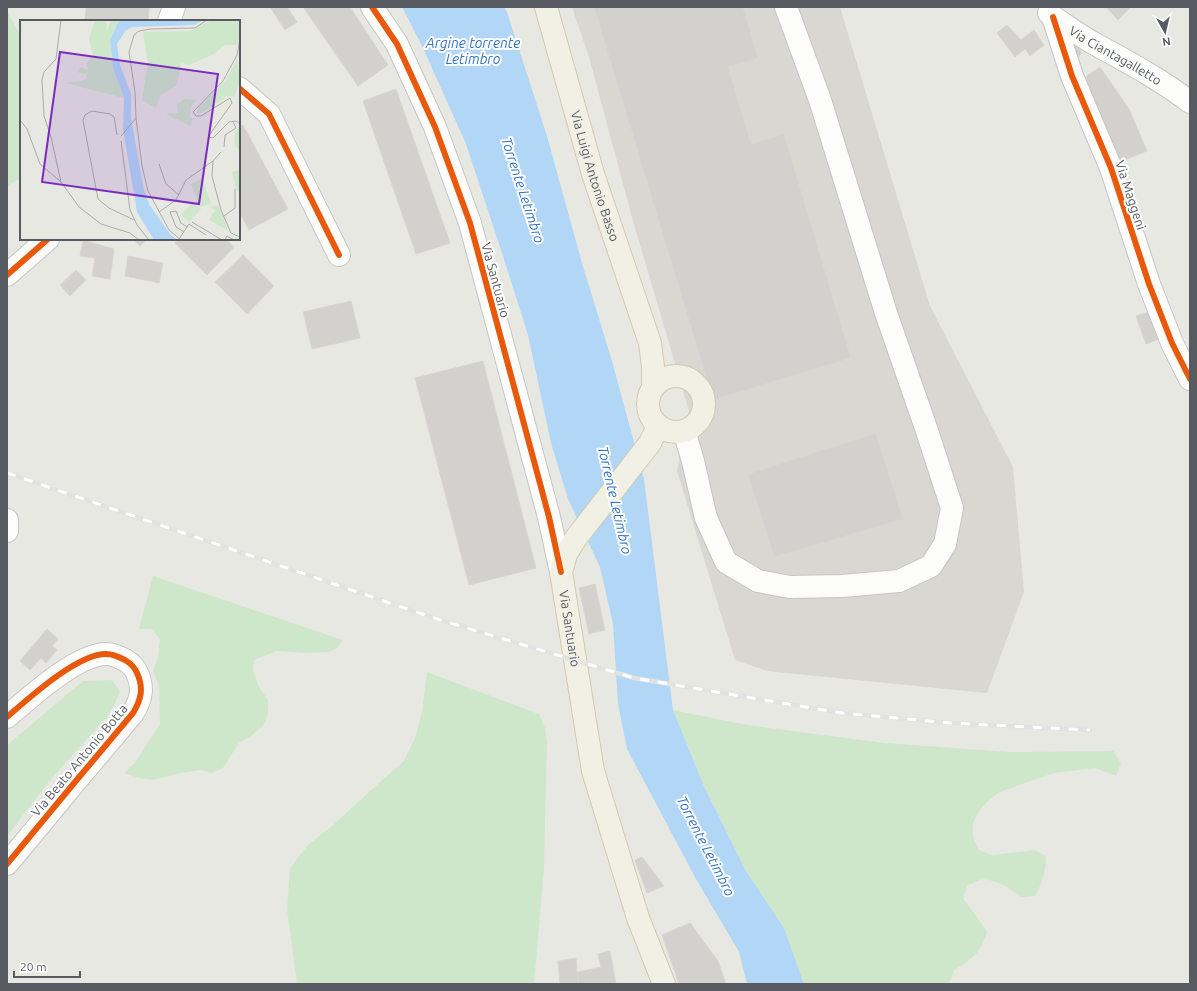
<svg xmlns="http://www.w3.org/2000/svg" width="1197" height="991" font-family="Ubuntu,sans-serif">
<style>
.industrial{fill:#d8d7d1}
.green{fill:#cee7cb}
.water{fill:#b2d7f6}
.building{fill:#d2d1cd;stroke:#d8d6d1}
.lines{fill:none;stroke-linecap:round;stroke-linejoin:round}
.minor-casing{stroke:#c4c6c4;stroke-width:24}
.major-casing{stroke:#d3caad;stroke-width:24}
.minor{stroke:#fcfcfb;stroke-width:22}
.major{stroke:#f1f0e5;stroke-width:22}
.rail-casing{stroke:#e2e2e1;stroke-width:4.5}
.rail{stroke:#fff;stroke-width:3;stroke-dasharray:9;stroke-linecap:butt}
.cycleway-casing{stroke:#fff;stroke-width:8}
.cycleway{stroke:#e8590c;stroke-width:6}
.labels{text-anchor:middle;stroke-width:4;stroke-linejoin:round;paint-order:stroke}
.street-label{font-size:13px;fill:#575b61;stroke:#fff}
.water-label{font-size:14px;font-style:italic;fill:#3474c1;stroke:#fff}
.inset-road{fill:none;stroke:#aaacaa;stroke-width:1}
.view{fill:#7b2cbf;fill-opacity:0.15;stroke:#7b2cbf;stroke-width:2}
.inset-edge{fill:none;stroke:#575b61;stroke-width:2}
</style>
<rect width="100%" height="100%" fill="#e8e8e2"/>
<path class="industrial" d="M572,7H840L930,306L1013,467L1024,592L987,693L767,671L735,660L677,471L689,411L633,221L589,57Z"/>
<path class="green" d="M7,11L21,36V178L7,186Z
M153,576L343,640L337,648L329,652L308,653L277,651L254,660L253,671L259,687L268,700V715L263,726L251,736L239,743L223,768L212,773L201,770L181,773L153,780L139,778L124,773L135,763L160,724L159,686L153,670L158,657L160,639L151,629H139Z
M427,672L539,714L545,728L547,742L544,868L534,984H297L287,909L290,868L308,845L332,826L380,782L403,762L415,738L422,712Z
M112,680L120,691L115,704L107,717L52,778L7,836V745L83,681Z
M673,710L747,725L885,743L1009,752L1113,751L1121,763L1116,776L1095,768L1054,773L1000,792L988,801L979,811L973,823V837L979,850L992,855L1034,850L1046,856C1046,872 1043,881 1035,896L1022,897C1012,890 993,877 980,880C976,881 972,884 968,885L963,898C971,910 980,920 987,932L982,945L976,954L966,963L954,970L949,984H804L784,928L746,871L704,786Z"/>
<path class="water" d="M402,7H504L507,12L547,136L582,263L612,361L644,479L673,710L704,786L746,871L784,928L804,984H747L739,952L696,879L627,749L618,704L613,624L600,567L568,499L551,443L528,335L501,250L466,144L423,48Z"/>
<path class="building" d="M86,7H149L148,21H85Z
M270,7H287L297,22L285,30Z
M303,7H350L388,65L358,86Z
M594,7H743L758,58L728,67L751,144L784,134L851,358L713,400Z
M1106,7H1131L1118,20Z
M1007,25L1021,40L1034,30L1044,45L1030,56L1025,49L1015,57L997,33Z
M1072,43L1082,53L1075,60Z
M1100,67L1129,109L1147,151L1117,163L1081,80Z
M396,89L450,243L416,254L363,101Z
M243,125L288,209L249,230L239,211V126Z
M133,239H147L140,246Z
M180,239H226L234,247L207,275L175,243Z
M83,240L114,249L110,279L92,276L95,258L80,256Z
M243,255L274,286L247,314L215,282Z
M128,256L163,263L159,283L125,276Z
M76,270L86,280L70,296L60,285Z
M351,301L360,338L312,349L303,312Z
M1152,311L1162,338L1146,344L1136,316Z
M483,361L536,568L469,585L415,378Z
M876,433L903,519L774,557L748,474Z
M595,584L605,630L589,634L579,588Z
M47,629L58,639L52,646L57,650L46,663L41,658L30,670L20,661Z
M642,857L664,886L647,893L635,860Z
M690,923L718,961L726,984H679L662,935Z
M610,951L616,984H579L577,972L601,967L598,954Z
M576,958L577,972L579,984H560L558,961Z"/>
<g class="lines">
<g class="minor-casing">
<g id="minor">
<path d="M372,7L397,44L435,127L470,223L549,517L561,572"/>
<path id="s1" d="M1049,13L1053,17C1067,26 1080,36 1095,44C1128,62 1160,79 1190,102"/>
<path d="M1053,17L1072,76L1111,168L1149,284L1172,343L1190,379"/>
<path d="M169,21L174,7"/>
<path d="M239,88L269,114L339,255"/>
<path d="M7,275L48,239"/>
<path d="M684,431L693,461L706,518L726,562L758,581L790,587L842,586L899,581L931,566L945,544L952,508L926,428L886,313L820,100L786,7"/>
<path d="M7,520V531"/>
<path d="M7,717C29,698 78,653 107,654C113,654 119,657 125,660C130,663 135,668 137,673C144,688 141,700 133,713L75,782L7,864"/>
</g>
</g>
<g class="major-casing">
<g id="major">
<path id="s2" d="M546,7L593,174L650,343L653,367V388"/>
<circle cx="676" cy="404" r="28"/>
<path id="s3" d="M658,426L650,443L576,538L566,554L561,572L593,771L638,918L664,984"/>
</g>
</g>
<use href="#minor" class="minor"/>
<use href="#major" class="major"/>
<g class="rail-casing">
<path id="rail" d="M7,473L437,619L634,678L842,713L950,723L1090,730"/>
</g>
<use href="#rail" class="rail"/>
<g class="cycleway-casing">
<path id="cycleway" d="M372,7L397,44L435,127L470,223L549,517L561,572
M1053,17L1072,76L1111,168L1149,284L1172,343L1190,379
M239,88L269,114L339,255
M7,275L48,239
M7,717C29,698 78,653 107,654C113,654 119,657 125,660C130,663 135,668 137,673C144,688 141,700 133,713L75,782L7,864"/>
</g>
<use href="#cycleway" class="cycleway"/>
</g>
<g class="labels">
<g class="street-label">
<text dy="5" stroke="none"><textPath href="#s1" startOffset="79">Via Ciantagalletto</textPath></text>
<text dy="5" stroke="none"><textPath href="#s2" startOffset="176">Via Luigi Antonio Basso</textPath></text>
<text transform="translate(1131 195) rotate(72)" y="5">Via Maggeni</text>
<text transform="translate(496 280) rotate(75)" y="5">Via Santuario</text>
<text dy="5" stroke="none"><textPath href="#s3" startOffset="234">Via Santuario</textPath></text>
<text transform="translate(79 760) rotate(-50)" y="5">Via Beato Antonio Botta</text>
</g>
<g class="water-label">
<text x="473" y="48">Argine torrente<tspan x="473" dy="16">Letimbro</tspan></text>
<text transform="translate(523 190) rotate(72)" y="5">Torrente Letimbro</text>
<text transform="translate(615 500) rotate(77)" y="5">Torrente Letimbro</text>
<text transform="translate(706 846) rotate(63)" y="5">Torrente Letimbro</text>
</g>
</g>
<g transform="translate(20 20)">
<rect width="220" height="220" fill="#e8e8e2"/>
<path d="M75,0H86L87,11L91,0H99L90,20L93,48L104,78L46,63L62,61L67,58L66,54L57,52L60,47L68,50L67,43L73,36L69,18ZM192,0H220V16L217,25H205L194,34L169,45L161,43L157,65L140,76L136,88L122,80L128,42L123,12L170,11ZM217,39L220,61L214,77L208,76L181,93H177L178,88L206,60ZM164,79L177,80L171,86L170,97L173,99L170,106L146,94L158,93L157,85ZM220,107V130L215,126V113ZM218,150L220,152V172L216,169L212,152ZM182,159L191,183L180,187L171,164ZM173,182L181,189L169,202L161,195ZM198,185L207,207V210L189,200L195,190L190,187Z" fill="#cee7cb"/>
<path d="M99,0H183L174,5L113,7L106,10L97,24L100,45L111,74V98L124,170L129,184L150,214L157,220H134L117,192L103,109L104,78L93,48L90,20Z" fill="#b2d7f6"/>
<path class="inset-road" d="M220,19L217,35L203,61L173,92L176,96H181L210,78L212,83L188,117L193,118L209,102L216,101L220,104M116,98L122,146L128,171L149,210L161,220M0,100L7,109L20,144L41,162L59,187L81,204L110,213L119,220M97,115L94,97L90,94L72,91L65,95L63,100L78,179L89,188L114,200M101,116L116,98L115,72L109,32L114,15L119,11L130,9L175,8L187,0M101,121L110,190L117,205L129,220M204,127L205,115L216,108L213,102M193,141L192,156L201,190L211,213L220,217M139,144L146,164L159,175M41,162L31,117L24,96L22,60L24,52L36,39L41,0M139,192L156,180L166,160L193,141L201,132M204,196L215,188V169M172,202L202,220M164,212L156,207L150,192L156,191L161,203L167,207M159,219L169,204L186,215M205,220L207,216L214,220"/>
<path class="view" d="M40,32L198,54L179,184L22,162Z"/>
<rect width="220" height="220" class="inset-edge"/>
</g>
<rect width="1197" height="991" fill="none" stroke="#575b61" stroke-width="16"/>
<g transform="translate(1165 32) rotate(172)" stroke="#ffffff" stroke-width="3" paint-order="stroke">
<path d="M0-3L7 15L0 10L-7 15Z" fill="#575b61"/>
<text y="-6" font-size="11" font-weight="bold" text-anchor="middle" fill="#575b61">N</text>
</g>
<path d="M14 971v6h66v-6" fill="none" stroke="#575b61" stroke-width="2"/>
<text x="20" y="971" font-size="12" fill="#575b61" stroke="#ffffff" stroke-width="3" paint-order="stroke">20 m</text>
</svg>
